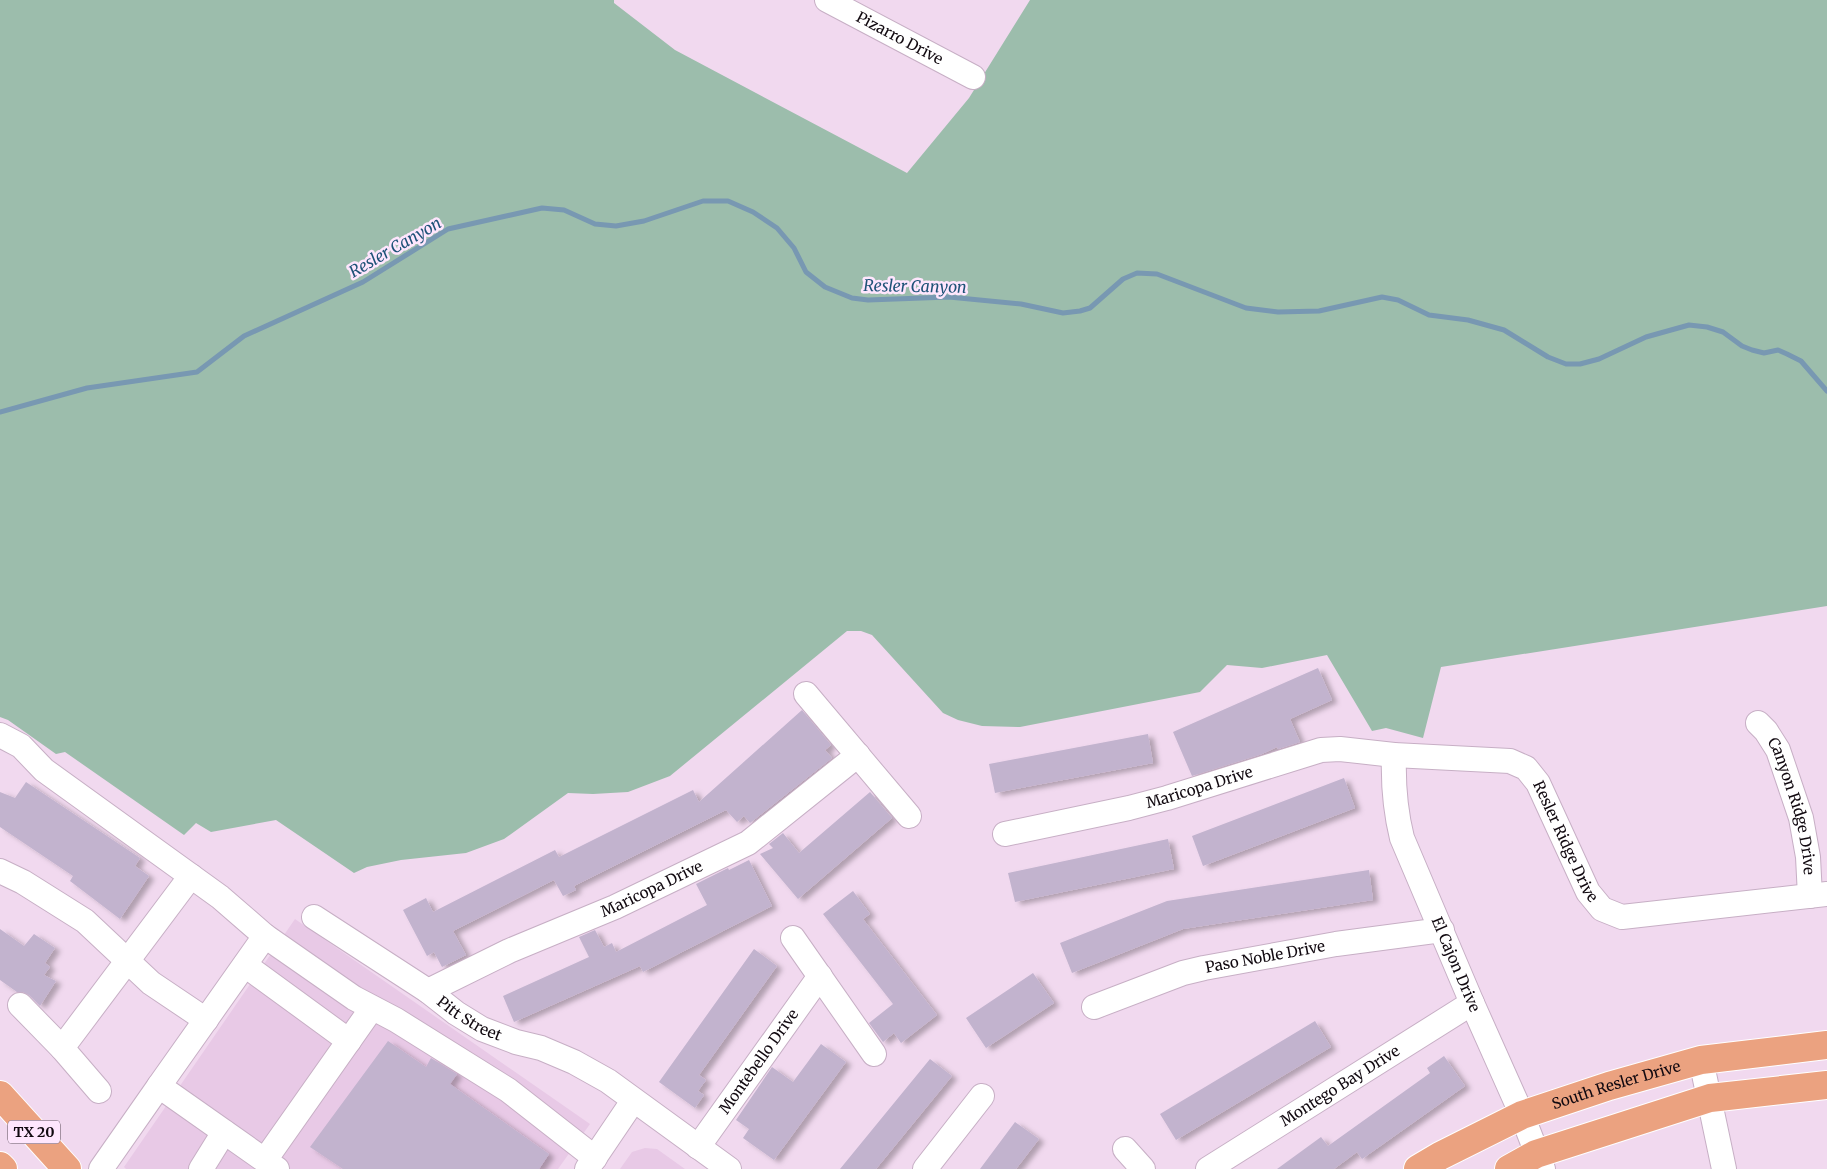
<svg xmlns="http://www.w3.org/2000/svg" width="1827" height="1169" font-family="Merriweather,serif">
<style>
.built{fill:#e8c9e6}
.green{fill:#9cbdac}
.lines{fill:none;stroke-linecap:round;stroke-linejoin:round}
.stream{stroke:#7898b2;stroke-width:5}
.building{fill:#c2b3ce;filter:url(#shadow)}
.minor-casing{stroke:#c7afc5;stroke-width:26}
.major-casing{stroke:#fff;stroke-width:30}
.minor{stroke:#fff;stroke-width:24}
.major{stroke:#eba280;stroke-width:28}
.labels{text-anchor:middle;stroke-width:5;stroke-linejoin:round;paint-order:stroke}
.shield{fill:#fee6fd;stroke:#584b57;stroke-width:1}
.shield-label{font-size:14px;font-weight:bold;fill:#110910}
.street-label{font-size:15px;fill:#110910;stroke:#fee6fd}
.water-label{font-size:16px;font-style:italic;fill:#1d5277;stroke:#fee6fd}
</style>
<defs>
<filter id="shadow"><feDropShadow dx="5.5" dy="3" stdDeviation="2.5" flood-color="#0004"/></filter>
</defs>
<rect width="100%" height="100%" fill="#f1d9ef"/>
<path class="built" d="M295,919L590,1124L558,1169H126L124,1167Z
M645,1148L657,1149L685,1169H620L632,1152Z"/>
<path class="green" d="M0,0H614V3L675,50L907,173L969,98L1030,0H1827V606L1441,667L1423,738L1386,728L1372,731L1327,655L1262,668L1227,665L1200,692L1020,727L982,726L958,720L943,713L872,635L861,631H847L670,776L628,792L593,794L568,793L504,839L466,853L401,860L367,867L354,873L276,820L211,832L196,823L184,835L65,752L56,754L8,720L0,717Z"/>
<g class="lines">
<path class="stream" d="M0,412L87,388L197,372L244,336L363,282L448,229L542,208L564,210L595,224L616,226L644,221L703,201H728L753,212L777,228L794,248L806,272L825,287L852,298L868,300L949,297L1021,304L1063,313L1080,311L1090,308L1123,279L1137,273L1157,274L1246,308L1278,312L1319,311L1382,297L1398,300L1429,315L1468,320L1504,330L1548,357L1566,364H1580L1599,359L1646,337L1689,325L1707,327L1723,332L1742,346L1752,350L1764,353L1778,350L1787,354L1801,361L1827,391"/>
</g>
<path class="building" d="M1318,668L1332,700L1290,719L1300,742L1278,749L1277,747L1262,754L1192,776L1173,732Z
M802,710L831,745L825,750L832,758L750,823L744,816L737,822L726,810L574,886L576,890L563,896L554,880L453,931L466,955L442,967L434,952L427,956L403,910L426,898L433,912L555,850L559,857L693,790L699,802Z
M1148,734L1153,763L995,793L989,764Z
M1344,778L1355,808L1203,866L1192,836Z
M26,782L140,858L135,866L149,876L120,919L70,881L73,876L0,827V792L15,798Z
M870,792L892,818L798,899L760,854L773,848L769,844L783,833L799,853Z
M1168,839L1174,869L1015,902L1008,873Z
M749,860L772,906L643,972L640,966L514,1022L503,996L589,957L579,937L595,930L604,947L612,943L616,952L707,905L696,884L728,868L729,870Z
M1369,870L1373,900L1183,929L1072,973L1060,943L1167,901Z
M853,891L870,914L863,919L937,1015L901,1043L894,1033L883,1042L869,1023L893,1004L823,914Z
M0,929L24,946L34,934L55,948L45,963L50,967L44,975L56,981L40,1006L29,995L23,992H17L0,980Z
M754,949L777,966L699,1075L706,1080L698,1091L704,1095L695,1108L659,1082Z
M1033,973L1054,1003L986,1048L966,1018Z
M1315,1021L1331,1047L1176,1140L1160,1114Z
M388,1041L426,1067L431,1058L457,1074L450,1084L549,1154L539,1169H343L310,1147Z
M821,1044L846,1062L774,1160L743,1138L749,1129L736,1120L772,1067L793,1082Z
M1444,1056L1465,1086L1362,1159L1357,1152L1334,1169H1277L1321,1137L1328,1146L1430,1073L1427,1068Z
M930,1059L952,1076L876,1169H840Z
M1015,1122L1039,1139L1016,1169H980Z"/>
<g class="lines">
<g class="minor-casing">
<g id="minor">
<path id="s1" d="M827,0L973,77"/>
<path d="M806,694L909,816"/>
<path id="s2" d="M1758,723L1766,731L1778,750L1801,818L1808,857L1810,896"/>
<path d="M0,735L21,746L44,770L220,897L265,936L159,1086L277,1169"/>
<path id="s3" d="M1394,755C1393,784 1395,810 1402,838L1472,1003L1522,1115L1543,1169"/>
<path id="s4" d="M1005,834L1129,808L1167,798L1321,750L1340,749L1394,755L1510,761L1526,768L1538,783L1588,892L1602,909L1622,917L1827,894"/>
<path d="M0,871L23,882L85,921L151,983L206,1020"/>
<path id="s5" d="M314,917L428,991L456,1013L482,1029L516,1042L541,1048L574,1062L608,1081L729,1169"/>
<path d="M265,936L354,998L396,1020L508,1090L595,1158"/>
<path d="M793,938L874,1054"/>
<path d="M245,965L349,1041"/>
<path id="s6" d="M428,991L509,951L615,907L748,843L858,755"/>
<path d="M20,1005L62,1048"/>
<path id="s7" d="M1094,1007L1183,973L1204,968L1336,944L1442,930"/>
<path d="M1701,1060L1724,1169"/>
<path d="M99,1091L62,1048L191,876"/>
<path id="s8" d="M698,1147L820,976"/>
<path d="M1125,1149L1143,1169"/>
<path d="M265,1160L372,1008"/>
<path d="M101,1169L159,1086"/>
<path d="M201,1169L224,1132"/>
<path d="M587,1169L633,1101"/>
<path d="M925,1169L982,1096"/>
<path id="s9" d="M1208,1169L1472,1003"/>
</g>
</g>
<g class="major-casing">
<g id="major">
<path d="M0,1095L67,1169"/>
<path d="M0,1166L3,1169"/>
<path id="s10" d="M1418,1169L1440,1156L1522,1115L1609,1086L1701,1060L1827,1045"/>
<path d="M1509,1169L1536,1154L1710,1098L1827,1085"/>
</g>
</g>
<use href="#minor" class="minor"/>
<use href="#major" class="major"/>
</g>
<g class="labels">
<rect class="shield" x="8" y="1120.5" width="52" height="23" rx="4"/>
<g class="shield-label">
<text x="34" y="1137">TX 20</text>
</g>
<g class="street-label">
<text dy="5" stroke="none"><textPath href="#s1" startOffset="82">Pizarro Drive</textPath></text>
<text dy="5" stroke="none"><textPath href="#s4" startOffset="200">Maricopa Drive</textPath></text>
<text dy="5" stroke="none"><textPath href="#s2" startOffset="92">Canyon Ridge Drive</textPath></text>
<text dy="5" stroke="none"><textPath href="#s4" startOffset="618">Resler Ridge Drive</textPath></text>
<text dy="5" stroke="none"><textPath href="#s6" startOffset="246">Maricopa Drive</textPath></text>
<text dy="5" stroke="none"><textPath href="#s7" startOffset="179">Paso Noble Drive</textPath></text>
<text dy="5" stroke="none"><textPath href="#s3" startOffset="221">El Cajon Drive</textPath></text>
<text dy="5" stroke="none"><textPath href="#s5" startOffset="186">Pitt Street</textPath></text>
<text dy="5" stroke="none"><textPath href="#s8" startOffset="105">Montebello Drive</textPath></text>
<text dy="5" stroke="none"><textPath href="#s9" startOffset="156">Montego Bay Drive</textPath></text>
<text dy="5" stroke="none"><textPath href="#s10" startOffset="216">South Resler Drive</textPath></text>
</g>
<g class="water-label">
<text transform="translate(395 247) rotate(-30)" y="6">Resler Canyon</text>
<text transform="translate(915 286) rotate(1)" y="6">Resler Canyon</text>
</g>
</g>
</svg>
